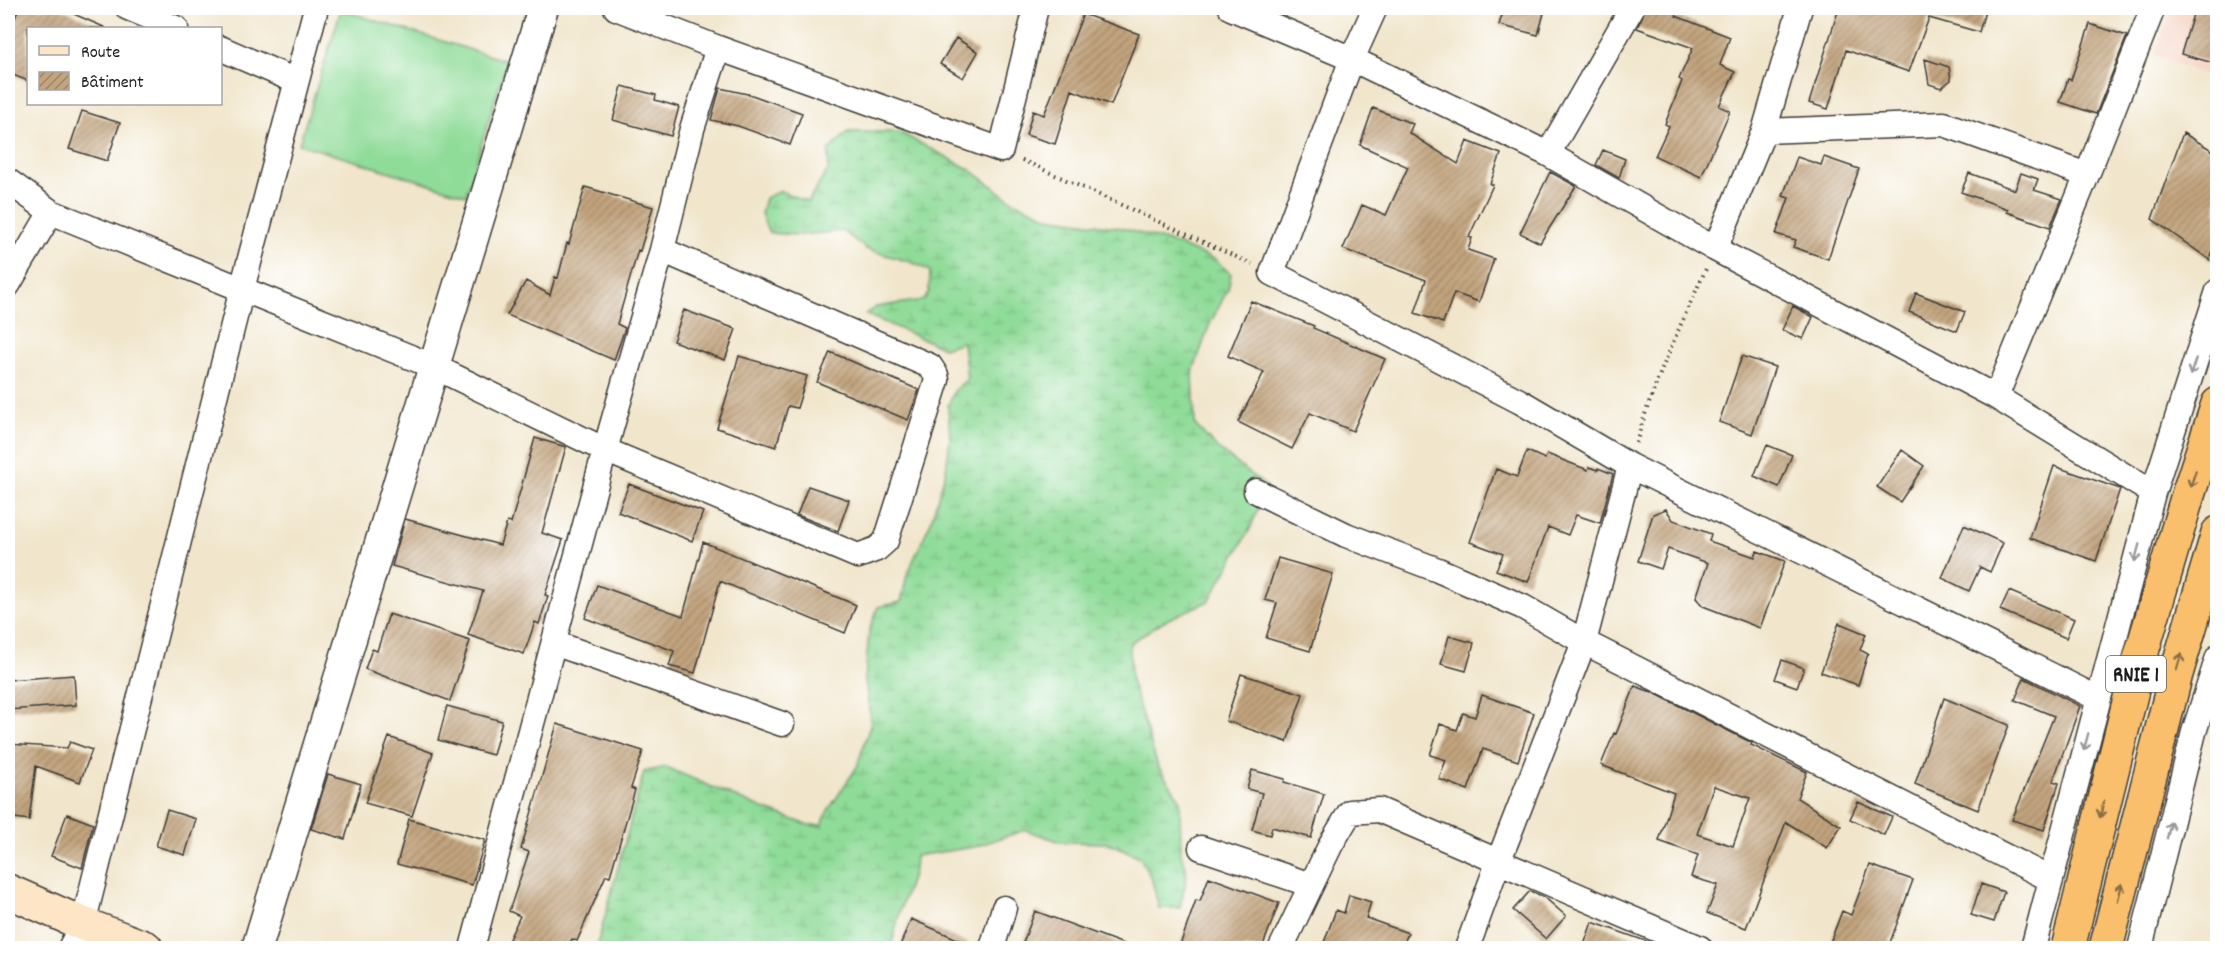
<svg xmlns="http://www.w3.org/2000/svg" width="2225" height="956" font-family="Dekko,sans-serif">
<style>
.built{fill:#f5d2c2}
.wetland{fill:url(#wetland-marsh);stroke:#567c5a;stroke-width:1.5}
.garden{fill:#8fdb98;stroke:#567c5a;stroke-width:1.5}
.building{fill:url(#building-hatch);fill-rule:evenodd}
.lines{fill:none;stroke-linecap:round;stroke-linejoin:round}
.minor-casing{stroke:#3c3a36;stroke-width:27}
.tertiary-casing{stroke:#3c3a36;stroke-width:33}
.secondary-casing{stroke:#3c3a36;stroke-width:36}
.trunk-casing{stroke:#3c3a36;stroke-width:36}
.path{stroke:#3c3a36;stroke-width:4;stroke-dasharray:1.5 4.5;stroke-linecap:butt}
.minor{stroke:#fff;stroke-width:24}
.tertiary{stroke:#fff;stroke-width:30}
.secondary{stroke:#fde5c5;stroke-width:33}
.trunk{stroke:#f9bf6d;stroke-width:33}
.oneway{stroke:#999}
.oneway2{stroke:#8a6e44}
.labels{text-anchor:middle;stroke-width:4.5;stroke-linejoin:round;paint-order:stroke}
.shield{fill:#fff;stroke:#606060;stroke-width:1.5}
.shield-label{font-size:21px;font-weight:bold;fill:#1c1c1c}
</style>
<defs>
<pattern id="wetland-marsh" width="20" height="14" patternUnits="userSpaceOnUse" patternTransform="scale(1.5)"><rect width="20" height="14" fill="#8fdb98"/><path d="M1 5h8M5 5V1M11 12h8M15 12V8" fill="none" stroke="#7bbb82"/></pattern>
<pattern id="building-hatch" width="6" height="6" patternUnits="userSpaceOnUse" patternTransform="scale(1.5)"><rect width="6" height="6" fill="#c3a47e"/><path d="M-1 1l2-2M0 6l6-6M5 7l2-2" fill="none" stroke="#9e8566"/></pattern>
</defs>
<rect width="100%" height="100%" fill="#fff"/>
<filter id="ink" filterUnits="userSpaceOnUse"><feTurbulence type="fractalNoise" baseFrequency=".0167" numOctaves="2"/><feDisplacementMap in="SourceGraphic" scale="12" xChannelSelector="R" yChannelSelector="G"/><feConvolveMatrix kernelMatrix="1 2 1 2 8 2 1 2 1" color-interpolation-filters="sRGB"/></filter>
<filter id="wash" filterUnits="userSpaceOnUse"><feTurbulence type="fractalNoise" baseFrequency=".008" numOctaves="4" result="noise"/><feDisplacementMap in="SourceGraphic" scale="24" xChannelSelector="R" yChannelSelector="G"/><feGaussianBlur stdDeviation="1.35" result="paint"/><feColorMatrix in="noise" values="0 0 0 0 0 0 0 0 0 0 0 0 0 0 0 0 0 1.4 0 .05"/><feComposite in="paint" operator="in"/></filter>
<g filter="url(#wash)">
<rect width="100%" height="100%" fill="#f1e6cc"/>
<path class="built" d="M2171,8H2217V79L2154,56Z"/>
<path class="wetland" d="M848,132H899L969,169L1013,201L1048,217L1122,228L1173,243L1214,259L1231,274L1228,289L1210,324L1193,371L1195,425L1216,447L1267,487L1250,529L1209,601L1162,622L1130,643L1131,680L1158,767L1180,799L1181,854L1187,874L1180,908H1159L1152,880L1140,857L1109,843L1061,842L1025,830L974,847L915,856L914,870L900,910L891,948H596C613,890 627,831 644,772L666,767L763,809L808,825H822L827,812L857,767L871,722L865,680L869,632L878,607L901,602L907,575L931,521L946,470L950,438L948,406L955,390L967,379L963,342L944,348L865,314L876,307L924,300L929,291L930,271L913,263L866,249L843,231L799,235L769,233L761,214L765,198L780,191L808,202L828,170L829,150Z"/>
<path class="garden" d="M341,10L507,61L466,195L299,144Z"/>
<g id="blocks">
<path class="building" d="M19,8H60L106,28H28V81L8,73V35Z
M1504,8H1524L1544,13L1538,35L1499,25Z
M1646,8H1679L1676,16L1730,37L1720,65L1735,72L1719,106L1730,111L1701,177L1655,156L1669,126L1665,124L1682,81L1679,79L1693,48L1637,28Z
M1839,8H1986L1979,32L1929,18L1909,72L1846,50L1828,109L1809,103Z
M2204,8H2217V64L2181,54L2194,11Z
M1083,14L1139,34L1111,105L1072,90L1055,144L1026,135L1033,111L1044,115Z
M2090,24L2127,36L2096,114L2060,102L2068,79L2071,80Z
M956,38L978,52L963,78L940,64Z
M1925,59L1949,67L1951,80L1941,88L1929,84Z
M622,86L656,95L655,100L679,107L671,136L613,120Z
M720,88L752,95L802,113L790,145L738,126L711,120Z
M1373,108L1413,124L1409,133L1458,164L1467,141L1501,154L1490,184L1493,185L1469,237L1472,238L1468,250L1494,259L1479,302L1454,293L1443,323L1415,313L1426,280L1343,249L1362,205L1386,215L1408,167L1360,145Z
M82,111L120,123L107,161L69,149Z
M2183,133L2217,153V238L2210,260L2152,219Z
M1603,150L1625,159L1619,178L1596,165Z
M1797,157L1821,165L1824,157L1859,169L1828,259L1793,247L1796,240L1776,234L1789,198L1783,196Z
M1550,172L1576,186L1540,243L1520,233Z
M1969,173L2015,190L2021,173L2038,179L2034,190L2062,199L2050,227L2007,212L2008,209L1961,192Z
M585,187L653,207L640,251L638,250L617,324L625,328L614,360L507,315L526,281L550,295L555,277L558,278L567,243L569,244Z
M1916,293L1965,312L1957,331L1909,312Z
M1251,301L1314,326L1313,328L1385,359L1353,431L1310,413L1292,449L1238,422L1264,372L1228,356Z
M1793,306L1813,317L1803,339L1782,330Z
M684,310L736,329L725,360L673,341Z
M830,352L919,390L908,420L817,382Z
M739,356L807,376L797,408L788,406L776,447L717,428Z
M1742,356L1775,367L1752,434L1719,422Z
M535,438L566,447L542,533L563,540L545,595L548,596L539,624L535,622L524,654L468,635L483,591L392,566L405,519L500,545L507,522L511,523Z
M1767,445L1792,455L1779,487L1754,476Z
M1902,450L1924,466L1900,502L1877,487Z
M1527,451L1545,459L1547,454L1588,470L1589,467L1598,470V468L1613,474L1600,523L1576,515L1568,535L1548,527L1528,582L1496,570L1503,554L1470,542L1496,469L1517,477Z
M2054,466L2120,489L2096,561L2030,538Z
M629,484L703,512L692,541L618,512Z
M808,486L849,500L838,531L797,515Z
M1666,509L1673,520L1711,534L1709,541L1755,557L1757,551L1785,561L1760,628L1703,606L1696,598L1708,563L1668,549L1661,569L1638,561L1653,514Z
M1964,525L2003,543L1990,572L1980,567L1969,591L1942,578Z
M703,542L856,605L845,633L720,581L695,673L669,666L674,651L585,618L597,585L683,616Z
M1278,558L1333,574L1310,651L1266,638L1277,603L1265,600Z
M2009,591L2074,619L2066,638L2000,610Z
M389,614L470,641L450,701L365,669L372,649L377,651Z
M1839,623L1866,634L1860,650L1868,654L1858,685L1821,672Z
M1449,636L1474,643L1466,671L1441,664Z
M1782,660L1804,668L1797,687L1775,679Z
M1241,674L1303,694L1287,742L1226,721Z
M74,675L76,705L8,710V680Z
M2024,678L2080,706L2053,781L2059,783L2044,830L2012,820L2054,716L2015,700Z
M1635,686L1654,693L1752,743L1751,745L1807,772L1797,798L1841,826L1827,848L1786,822L1746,928L1707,913L1718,885L1691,877L1698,855L1659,841L1674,793L1601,765L1614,733L1616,734ZM1714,786L1750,798L1733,846L1697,834Z
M1482,695L1534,713L1518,761L1483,749L1468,790L1439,779L1446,760L1430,755L1440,724L1457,730L1463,713L1475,717Z
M1944,698L2009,725L1978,810L1915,784Z
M447,706L502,721L493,755L438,740Z
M557,724L643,751L631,788L635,790L610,876L606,875L577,941L572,939L568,948H530L509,939L520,916L509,911L529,852L521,849Z
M389,737L433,753L412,816L365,803Z
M70,742L92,750L80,782L36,766L29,820L8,817V744L67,748Z
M1252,770L1285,779L1284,782L1324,794L1311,838L1272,827L1270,835L1252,830L1262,793L1247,789Z
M328,774L361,784L345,839L311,829Z
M1858,802L1892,817L1884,835L1850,819Z
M167,810L196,819L185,855L156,846Z
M67,814L93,824L82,868L51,856Z
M409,819L485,840L472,885L397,864Z
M1870,865L1913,880L1888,948H1828L1842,911L1851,915Z
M1209,877L1279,903L1262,948H1179L1196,900L1200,901Z
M1981,884L2004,892L1994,922L1971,915Z
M1530,891L1544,897L1566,916L1546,939L1513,910Z
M1349,895L1371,902L1366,918L1408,933L1402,948H1322L1336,910L1344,913Z
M1035,911L1129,946V948H1021Z
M911,919L978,948H899Z
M1592,922L1657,945L1658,948H1583Z"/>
</g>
</g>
<g filter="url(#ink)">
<use href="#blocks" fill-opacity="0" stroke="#3c3a36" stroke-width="1.5"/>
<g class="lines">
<g class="minor-casing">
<path id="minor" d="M128,8L176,28
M616,8L718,48L1001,150L1036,8
M1231,8L1352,59L1548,154L1715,249L1996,397L2153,493
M1375,8L1352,59L1272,273L1521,402L1630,466L2097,698
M220,48L296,81
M1764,131L1944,124L2087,175
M1548,154L1632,8
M8,181L51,212L435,367L605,450L858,556L877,549L886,541L937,380L936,375L930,366L662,250
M1715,249L1764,131L1800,8
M8,285L51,212
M1996,397L2087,175L2153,8
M1256,491L1346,535L1438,570L1523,607L1584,642L2050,879
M554,643L782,724
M1201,848L1311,885
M70,948L83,924L242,289L316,8
M472,948L605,450L662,250L692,129L718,48
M992,948L1004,908
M1281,948L1331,844L1350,812L1379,810L1700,948
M1467,948L1499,860L1584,642L1630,466
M2033,948L2153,493L2218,291
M2140,948L2194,732L2218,657"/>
</g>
<g class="tertiary-casing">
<path id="tertiary" d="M257,948L543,8"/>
</g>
<g class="secondary-casing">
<path id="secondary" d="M8,891L83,924L146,948"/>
</g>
<g class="trunk-casing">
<path id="trunk" d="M2068,948L2139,662L2187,498L2218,404
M2106,948L2176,674L2218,533"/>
</g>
<path class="path" d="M1022,160L1252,264
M1636,443C1654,382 1680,326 1706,269"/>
<use href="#minor" class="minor"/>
<use href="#tertiary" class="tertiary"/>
<use href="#secondary" class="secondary"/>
<use href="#trunk" class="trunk"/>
</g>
<defs><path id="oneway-shaft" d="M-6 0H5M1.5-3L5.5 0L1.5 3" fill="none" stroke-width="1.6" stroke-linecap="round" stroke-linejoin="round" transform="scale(1.5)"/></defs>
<g class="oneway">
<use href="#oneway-shaft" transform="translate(2193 367) rotate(108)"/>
<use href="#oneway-shaft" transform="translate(2137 553) rotate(105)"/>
<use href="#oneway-shaft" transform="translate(2086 742) rotate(105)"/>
<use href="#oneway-shaft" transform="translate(2169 830) rotate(-76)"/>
</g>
<g class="oneway2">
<use href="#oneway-shaft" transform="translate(2193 479) rotate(108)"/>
<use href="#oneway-shaft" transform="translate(2179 662) rotate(-73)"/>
<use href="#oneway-shaft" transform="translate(2102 809) rotate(104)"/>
<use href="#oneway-shaft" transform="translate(2120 892) rotate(-76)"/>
</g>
</g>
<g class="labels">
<rect class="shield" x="2106" y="656" width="60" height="36" rx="4.5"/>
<g class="shield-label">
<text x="2136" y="681">RNIE 1</text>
</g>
</g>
<rect width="2225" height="956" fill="none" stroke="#fff" stroke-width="30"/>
<rect x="27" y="27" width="195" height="78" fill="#ffffff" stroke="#a4a4a4" stroke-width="1.5"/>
<rect x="39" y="46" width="30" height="9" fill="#fde5c5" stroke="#a4a4a4" stroke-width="1.5"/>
<text x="81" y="57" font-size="18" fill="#1c1c1c">Route</text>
<rect x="39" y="72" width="30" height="18" fill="url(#building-hatch)" stroke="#a4a4a4" stroke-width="1.5"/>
<text x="81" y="87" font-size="18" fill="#1c1c1c">Bâtiment</text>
</svg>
